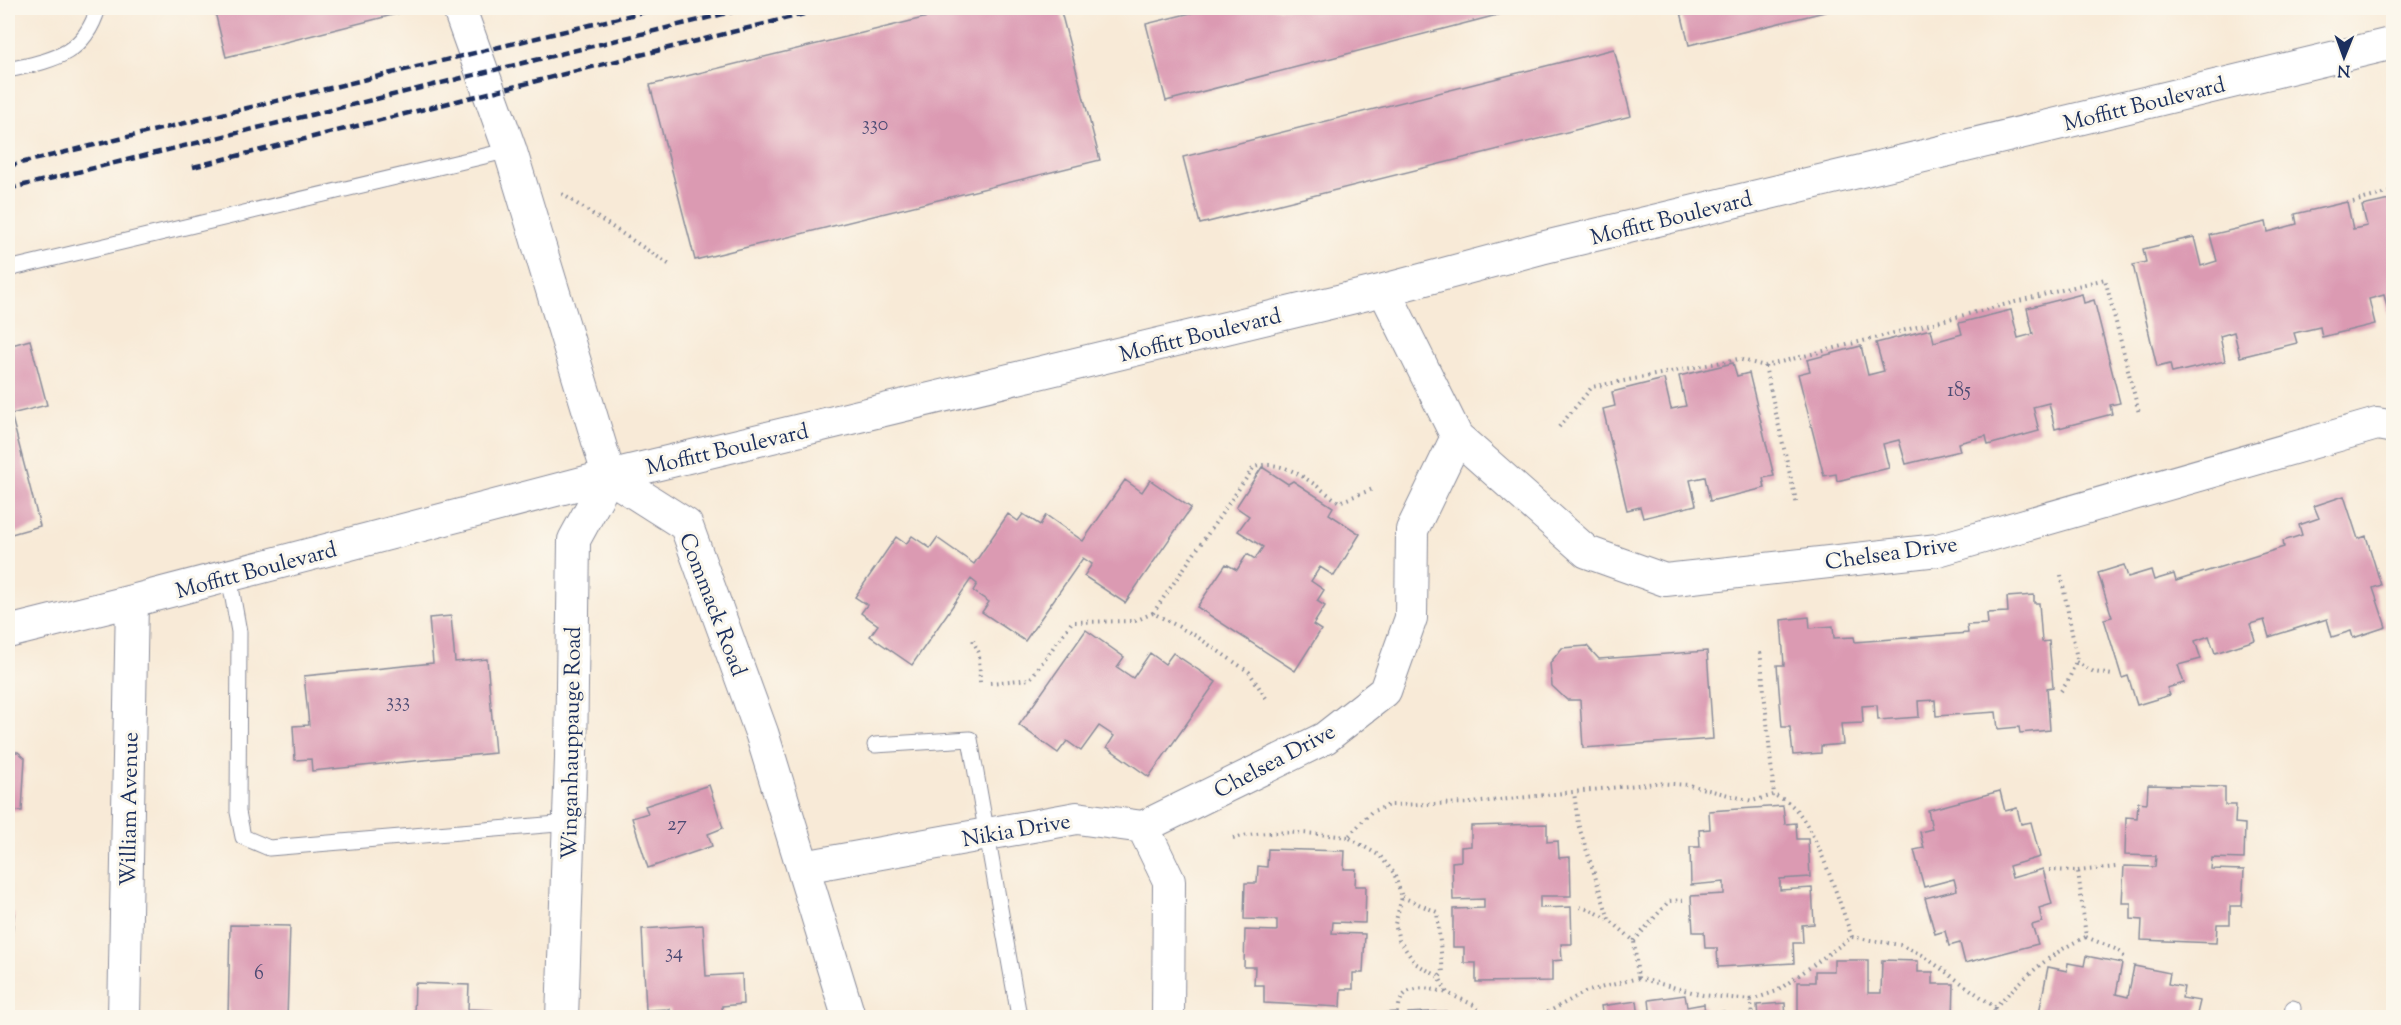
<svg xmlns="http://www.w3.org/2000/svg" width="2401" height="1025" font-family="'Sorts Mill Goudy',serif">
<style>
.building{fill:#db9ab2}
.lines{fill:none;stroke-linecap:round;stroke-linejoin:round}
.service-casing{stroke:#8a8c9a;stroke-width:17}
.minor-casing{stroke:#8a8c9a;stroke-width:34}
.tertiary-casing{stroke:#8a8c9a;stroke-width:35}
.path{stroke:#8a8c9a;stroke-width:4;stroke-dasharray:1.5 4.5;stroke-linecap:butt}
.service{stroke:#fff;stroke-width:15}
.minor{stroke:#fff;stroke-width:32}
.tertiary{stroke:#fff;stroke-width:33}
.rail{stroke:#1b2f5e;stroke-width:4.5;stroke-dasharray:9 4.5;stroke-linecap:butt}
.labels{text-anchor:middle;stroke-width:6;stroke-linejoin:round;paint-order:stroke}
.number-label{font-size:20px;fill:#4b4a73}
.street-label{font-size:22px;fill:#1b2f5e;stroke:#fbf7ec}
</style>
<rect width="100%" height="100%" fill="#fbf7ec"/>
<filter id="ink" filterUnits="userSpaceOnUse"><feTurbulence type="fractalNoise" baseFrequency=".0167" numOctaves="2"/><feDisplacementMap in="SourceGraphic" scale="12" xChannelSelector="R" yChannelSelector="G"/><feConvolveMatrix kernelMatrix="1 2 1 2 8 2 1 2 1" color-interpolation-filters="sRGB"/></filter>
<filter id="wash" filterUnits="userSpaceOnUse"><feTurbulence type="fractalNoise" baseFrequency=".008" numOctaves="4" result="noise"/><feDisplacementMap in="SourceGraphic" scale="24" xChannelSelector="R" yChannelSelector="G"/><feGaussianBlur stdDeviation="1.35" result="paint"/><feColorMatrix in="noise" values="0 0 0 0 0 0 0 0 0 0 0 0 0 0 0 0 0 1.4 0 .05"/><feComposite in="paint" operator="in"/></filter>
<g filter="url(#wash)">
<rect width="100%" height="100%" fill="#f8ead7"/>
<g id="blocks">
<path class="building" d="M214,8H420L226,57Z
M964,8H1060L1100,160L695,260L650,85Z
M1211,8H1524L1166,101L1146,24Z
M1680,8H1841L1689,45Z
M1614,49L1631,116L1200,224L1183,157Z
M2394,199V317L2390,318L2384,295L2369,299L2375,324L2322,337L2320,327L2294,333L2297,343L2240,357L2234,332L2220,336L2225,361L2172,373L2170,364L2157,367L2133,265L2146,262L2143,249L2194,237L2201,266L2217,261L2210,235L2266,222L2268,232L2297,224L2295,214L2347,202L2353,229L2367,226L2362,206Z
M2082,294L2084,303L2094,300L2120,403L2110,405L2112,414L2055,429L2049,403L2033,407L2039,431L1988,445L1986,436L1958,443L1960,451L1906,464L1899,440L1883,444L1889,468L1837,481L1836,474L1824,476L1798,374L1810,371L1807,360L1861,346L1868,375L1884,371L1876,343L1931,329L1934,342L1962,334L1959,323L2011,310L2018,338L2033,334L2027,308Z
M30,340L47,405L11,414L40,526L8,535V346Z
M1733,363L1737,376L1749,373L1774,476L1763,478L1765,488L1710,501L1705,477L1690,480L1696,505L1643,518L1640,507L1627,510L1603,409L1615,406L1612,392L1664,379L1671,409L1686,406L1679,376Z
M1262,467L1288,484L1293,481L1333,507L1329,514L1360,534L1334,576L1320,567L1311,581L1324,590L1317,601L1325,606L1313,625L1321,630L1295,671L1197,607L1226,564L1237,570L1247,554L1255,559L1263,547L1238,531L1249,516L1236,507Z
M1125,480L1142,492L1150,480L1191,508L1125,603L1084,576L1092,564L1083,558L1025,641L982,612L989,602L973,591L977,584L971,579L912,665L870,636L878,625L861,613L867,605L855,597L896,537L906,544L912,536L930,548L937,538L974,564L1008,514L1018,521L1023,514L1040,525L1046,515L1083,541Z
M2344,496L2358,539L2366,536L2381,585L2373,588L2386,627L2353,638L2351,631L2332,637L2327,619L2269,637L2264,620L2250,624L2255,640L2215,653L2209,636L2195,641L2201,659L2178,665L2184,683L2167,688L2170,695L2137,705L2128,676L2122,678L2104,619L2112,617L2098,573L2124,565L2128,577L2151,570L2154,580L2174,574L2176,581L2284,547L2283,541L2302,535L2299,525L2319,518L2314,506Z
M2034,595V603H2039L2042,642L2049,641L2053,687L2047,688L2050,730L2020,733L2019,727L1998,729L1996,712L1936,716L1935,700L1918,701L1919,717L1878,720L1877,705L1862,706L1863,723L1841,724L1843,744L1821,746V753L1793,755L1790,727H1782L1777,665H1784L1781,620L1809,617L1810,628L1833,626L1834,638L1854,637L1855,642L1968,633L1967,625L1988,624L1987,613L2008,612L2007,597Z
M451,616L455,662L487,659L495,753L312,771L311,759L295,760L293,726L309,725L304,676L433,663L429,618Z
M1086,630L1124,657L1117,667L1133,678L1150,653L1165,664L1173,653L1216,682L1149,777L1107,747L1114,736L1099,726L1081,751L1067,741L1058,753L1019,725Z
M1587,646L1599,659L1707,651L1713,739L1583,748L1580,700H1567L1552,686L1550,663L1562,648Z
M8,752H18L25,758L22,811L8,810Z
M709,785L723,828L708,834L712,846L648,868L632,818L648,813L645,806Z
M2148,785L2225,787V805H2236L2235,823L2245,824L2244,859L2212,858L2211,869L2244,870L2242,906H2230V924H2217L2216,943L2141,940L2142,920L2131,919V903H2122L2124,866L2155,867L2156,856L2125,855L2126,817L2137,818L2138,802L2147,803Z
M2000,791L2005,811L2017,808L2021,824L2031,822L2040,857L2009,866L2012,878L2043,869L2052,904L2039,908L2042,922L2032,925L2038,944L1965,963L1960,943L1949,946L1945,931L1935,934L1925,898L1957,890L1954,879L1924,887L1914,850L1924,848L1920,832L1932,829L1928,810Z
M1783,806L1785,824L1796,823L1797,839H1808L1810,877L1780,879V890L1812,888L1814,924L1802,925L1803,943H1793L1794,963L1718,967L1717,948H1705L1704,932H1693L1691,896L1724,894V882L1691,885L1690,847H1700L1699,830L1710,829L1709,811Z
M1547,824V842L1558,841L1559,858L1570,857L1571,896H1540V908L1571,907L1572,944H1561L1562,960L1552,961V981L1476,982V963H1464V947H1453V909L1484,908V899L1453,900L1452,862L1461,861V847L1471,846V826Z
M1268,849L1345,851L1344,869H1356L1355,886H1366L1365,923L1333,922L1332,933L1365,934L1363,973H1353V989H1341L1340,1007L1264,1003V985H1254L1255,967H1244L1245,930L1277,931V920L1244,919L1245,883H1257L1258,866L1267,867Z
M8,913L14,914L9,968H8Z
M230,925L290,926L287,1018H228Z
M703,925L706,976L742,974L743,1004L722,1006L723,1018H671L670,1009L646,1010L642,929Z
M2086,956L2122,963L2116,994L2128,997L2134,966L2170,973L2168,984L2184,987L2182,998L2200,1001L2196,1018H2038L2048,967L2067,971L2068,963L2084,966Z
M1834,960H1868V993H1881L1882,960L1918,961V972H1933V984H1954L1953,1018H1798V982H1815V971H1834Z
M415,983L469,985L468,1009L493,1010V1018H414Z
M1685,995L1687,1007L1704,1004L1705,1014L1724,1011L1725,1018H1651L1649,1000Z
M1637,1001L1639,1018H1603L1601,1006Z
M1785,1003L1786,1018H1758L1757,1005Z
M1446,1011V1018H1408V1013Z
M1398,1012V1018H1359V1014Z"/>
</g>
</g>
<g filter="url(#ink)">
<use href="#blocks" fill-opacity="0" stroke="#8a8c9a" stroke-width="1.5"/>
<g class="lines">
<g class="service-casing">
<path id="service" d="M8,70C52,60 84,56 98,8
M8,269L510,150
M229,576L239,632L238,812L243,837L269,848L569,823
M875,745L970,739L1019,1016
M2291,1018L2293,1008"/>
</g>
<g class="minor-casing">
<path id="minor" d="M1384,290L1457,437L1587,552L1665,580L1938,550L2377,424L2394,427
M8,632L132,601L609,476L1384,290L1541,248L2394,43
M1143,827L1325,738L1385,691L1411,618L1412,530L1457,437
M803,867L1077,818L1143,827L1169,881L1168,1018
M124,1018L132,601
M562,1018L571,758L574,540L609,476"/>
</g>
<g class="tertiary-casing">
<path id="tertiary" d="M459,8L510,150L609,476L686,525L762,734L849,1018"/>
</g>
<path class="path" d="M562,194L670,265
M2353,202L2394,191
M1765,366L1797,505
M1559,427L1592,387L1738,359L1765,366L2105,279L2139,413
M1153,613L1254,467C1285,457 1314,485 1339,502L1373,489
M973,640L979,653L980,684
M2076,662L2094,672L2112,675
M990,683L1030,679L1072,622L1135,621L1153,613L1196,636L1249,672L1268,701
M2061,691L2068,681L2077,659L2061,575
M1233,838C1271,829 1310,833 1348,837
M2078,871L2116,867
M1402,897L1437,912L1443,973L1439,977
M1580,907L1593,911L1608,919
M1852,937L1900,945L1922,955L1995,1007C2023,979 2049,953 2086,937L2078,871L2049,870
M2086,937L2118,950L2125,958
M1634,941L1669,901L1683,900
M1638,978L1703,995L1751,1000L1752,1018
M1751,1000L1777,991L1852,937C1840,905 1816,824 1790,804C1786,800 1779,798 1774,795
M1399,1006C1403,983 1430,987 1446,993
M1486,1018L1474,1005L1447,993L1439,977L1415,963L1399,940L1395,924L1402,897L1394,873L1380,856L1348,837L1371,812L1389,805L1472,803L1656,783L1689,785L1752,801L1774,795L1760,650
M1537,1018L1585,992L1638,978L1634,941L1609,919L1578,824L1574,792
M1994,1018L1995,1007"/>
<use href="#service" class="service"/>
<use href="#minor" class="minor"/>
<use href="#tertiary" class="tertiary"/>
<path class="rail" d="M8,166L660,8
M193,167L828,8
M8,189L748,8"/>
</g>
</g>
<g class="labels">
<g class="number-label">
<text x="875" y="130">330</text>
<text x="1959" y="396">185</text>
<text x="398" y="707">333</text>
<text x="677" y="830">27</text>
<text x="674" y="958">34</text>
<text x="259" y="979">6</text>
</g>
<g class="street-label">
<text transform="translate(2144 103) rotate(-14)" y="8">Moffitt Boulevard</text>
<text transform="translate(1671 217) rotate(-14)" y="8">Moffitt Boulevard</text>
<text transform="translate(1200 334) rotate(-14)" y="8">Moffitt Boulevard</text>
<text transform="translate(727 448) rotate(-13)" y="8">Moffitt Boulevard</text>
<text transform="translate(1891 552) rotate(-8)" y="8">Chelsea Drive</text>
<text transform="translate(256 569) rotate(-15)" y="8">Moffitt Boulevard</text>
<text transform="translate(714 604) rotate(69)" y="8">Commack Road</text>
<text transform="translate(570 743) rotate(-89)" y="8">Winganhauppauge Road</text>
<text transform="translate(1274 760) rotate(-28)" y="8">Chelsea Drive</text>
<text transform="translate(128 809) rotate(-89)" y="8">William Avenue</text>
<text transform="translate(1016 829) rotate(-10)" y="8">Nikia Drive</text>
</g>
</g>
<rect width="2401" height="1025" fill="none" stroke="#fbf7ec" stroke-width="30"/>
<g transform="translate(2344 57) rotate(181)" stroke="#fbf7ec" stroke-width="4.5" paint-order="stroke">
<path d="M0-4.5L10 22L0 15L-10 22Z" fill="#1b2f5e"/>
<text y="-9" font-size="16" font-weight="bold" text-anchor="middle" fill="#1b2f5e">N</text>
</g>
</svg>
